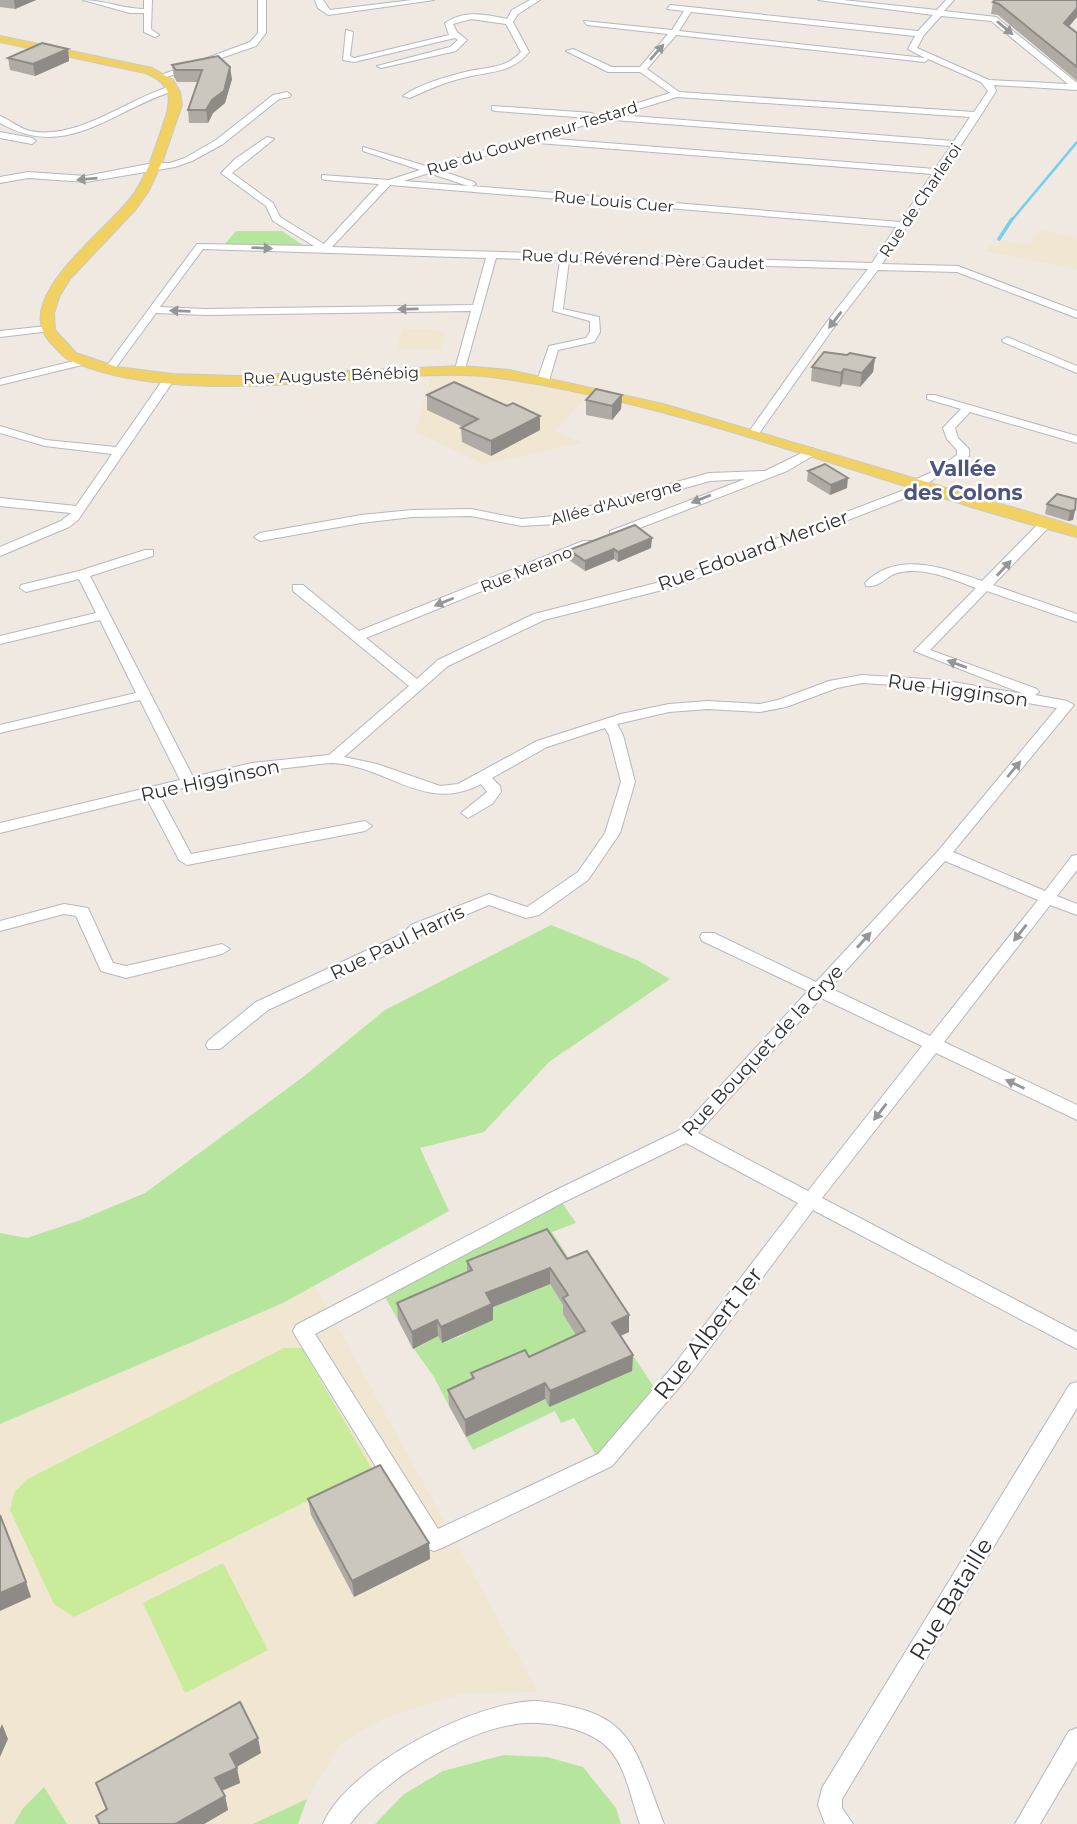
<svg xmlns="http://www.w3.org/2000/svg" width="1077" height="1824" font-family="Montserrat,sans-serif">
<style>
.education{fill:#f0e6d1}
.green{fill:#b6e59e}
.pitch{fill:#c9ec9a}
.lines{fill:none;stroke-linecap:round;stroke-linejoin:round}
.stream-far1{stroke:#75cff0;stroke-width:2.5}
.stream{stroke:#75cff0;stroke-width:3.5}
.minor-casing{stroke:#b4b7c1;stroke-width:2}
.major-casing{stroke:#c9c9c9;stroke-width:2}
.minor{fill:#fff;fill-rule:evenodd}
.major{fill:#f2d163;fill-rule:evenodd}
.wall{fill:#afaba4}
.shaded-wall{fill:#8e8b86}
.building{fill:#cbc7bf;stroke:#8e8b86;stroke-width:2}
.oneway{fill:#969696}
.labels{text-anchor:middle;stroke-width:5;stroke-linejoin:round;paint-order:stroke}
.far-street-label{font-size:16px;fill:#2e2e2e;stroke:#fff}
.street-label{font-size:19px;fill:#2e2e2e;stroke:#fff}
.far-district-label{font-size:21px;font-weight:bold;fill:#4d5680;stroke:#fff}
.near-street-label{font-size:23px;fill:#2e2e2e;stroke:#fff}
</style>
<rect width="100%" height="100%" fill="#efe9e1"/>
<path class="education" d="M1039,230L1077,237V269L985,251L990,245L998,246L1002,240L1029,245Z
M402,329H430L445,333L441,350H397Z
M460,369L592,390L555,431L582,443L484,464L415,432L433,371Z
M236,1142L538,1692L464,1693L385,1718L341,1743L307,1799L298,1824H0V1285Z"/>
<path class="green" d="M236,231H282L306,247L225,244Z
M551,925L637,960L670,979L549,1062L484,1132L420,1148L449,1211L283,1303L0,1424V1233L27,1238L78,1221L145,1193L303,1077L385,1010Z
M558,1197L576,1223L552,1232L577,1271L473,1287L398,1320L381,1290Z
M549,1283L595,1346L449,1406L434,1377L414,1349L438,1336L443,1343L465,1334L487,1310Z
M620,1336L660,1396L600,1462L574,1418L561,1423L555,1411L473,1450L466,1437L545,1399L550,1407Z
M504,1755L547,1757L583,1767L616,1808L621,1824H375L404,1794L443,1771Z
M44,1787L67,1824H14L23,1808Z
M307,1799L298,1824H253Z"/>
<path class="pitch" d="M284,1348H302L372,1469L74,1617L54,1604L10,1510L14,1493L26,1480Z
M223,1563L268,1650L185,1693L143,1603Z"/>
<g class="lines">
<path class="stream-far1" d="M1011,221L1077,142"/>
<path class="stream" d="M999,239L1012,219"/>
<g class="minor-casing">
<path id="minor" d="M83,0C104,0 123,9 144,9V0H152L151,29L159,35L155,37L144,32V13H130Z
M258,0H266V33L256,46L161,79V75L250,42L258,33Z
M315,0H323L330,10L412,0H434L328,15L318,8Z
M530,0H540L518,14L513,22L529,52C512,74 488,71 463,78C445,82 427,90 410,98L403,96C419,84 445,77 465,72C485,67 506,69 521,52L506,24L471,19L453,24L457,32L467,40L456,51L381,68L377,66L450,47L458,40L455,38L354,62L343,60L346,30L353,32L350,56L354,58L449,35L445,23C463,10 486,14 507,19L512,10Z
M818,0H843L937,10L946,0H954L944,11L996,17L1077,83V90L994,85L996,91L981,115L882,264L958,266L1077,311V318L957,272L878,270L837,323L758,435L754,436L748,433L829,319L868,269L569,260L563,309L599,317L600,332L594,342L558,350L549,381L543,384L537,381L549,346L586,338L590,332V321L553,311L560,260L496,258L465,369L460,372L455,369L471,311L205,315L156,313L112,373L103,371L197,244L314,246L273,221L266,206L221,173L235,159L267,137L274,139L232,173L273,203L280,217L324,244L379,184L325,180L322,179V175L389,180L420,170L363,151V147L429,167L589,118L495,111L492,110V106L592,113L596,116L670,93L640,72H608L566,51L573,49L612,67H640L668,34L587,25L584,21L672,30L684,11L667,9L670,5L918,31L933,15ZM691,12L915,36L908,49L925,58L679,31ZM941,16L991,21L1068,84L989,80L917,48L924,35ZM676,35L925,62L928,59L981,82L988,91L974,112L679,92L647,69ZM677,97L970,117L954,141L619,115ZM610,117L614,120L951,146L935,169L544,138ZM534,141L538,143L932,174L900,222L472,186L476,184L474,182L439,170ZM429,173L468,186L404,181ZM390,185L896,227L872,263L332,247ZM203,249L486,258L473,305L205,309L160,307Z
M174,85L178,88L177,90C112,109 68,162 0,123V116C10,120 19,128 30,131C78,141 128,98 174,85Z
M287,92L291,95L290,97L279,99L223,144L192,161L175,167L86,182L28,178L0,183V177L28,172L86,176L153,163H170L185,158L216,140L273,95Z
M0,132L32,138L36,141L32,144L0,138Z
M47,326L52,329L51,331L0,337V331Z
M1007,337L1077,366V373L1003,342L1002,340Z
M82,359L87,362L86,364L0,385V379Z
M164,378L174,380L78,520L69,527L0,556V547L61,521L71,513L0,506V498L76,506L112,454L45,446L0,433V426L46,440L116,447Z
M927,395H935L1077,436V443L970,412L955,428L958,438L969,449V456L928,483L930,486L928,489L678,586L544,620L448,666L344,757L377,764L440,786L458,784L537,741L621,714L669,704L708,701L760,704L778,700L829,681L862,675L941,680L1024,694L914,651L976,588C952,579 923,566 897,573C886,576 880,588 866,586L865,583C897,550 944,568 982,581L1043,519H1051V525L993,585L1077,614V622L987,591L930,650L1037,689L1039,692L1035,695L1067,701L1074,705L953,852L1045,891L1072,856L1077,855V870L1057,896L1077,904V915L1050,905L944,1042L1077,1105V1120L936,1053L822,1198L1077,1332V1349L813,1210L688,1377L612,1466L442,1548L434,1551L426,1548L296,1337L293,1331L296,1325L552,1192L680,1130L808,991L702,941L700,937L702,933H714L816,982L938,851L1057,708L941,688L862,683L837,688L786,707L760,712L708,709L669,712L617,724L623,735L635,782L620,833L588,880L539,915L526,918L489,905L423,933L414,942L268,1010L220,1049H208L206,1045L208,1041L256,1002L402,934L411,925L489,894L527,907L578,872L605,833L621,782L609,735L605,728L547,747L492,778L500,786L501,792L492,804L468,818L461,813L487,792L481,784C425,814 388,766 333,763C321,763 307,766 295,767C248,772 204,783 159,794L191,854L365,821L372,826L365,831L187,865L179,860L146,797L0,833V823L180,780L140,700L0,733V725L136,693L100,620L0,644V636L96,613L79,579L26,592L20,588L21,585L79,571L145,550H153V556L90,576L193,777L252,763L329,755L409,686L293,591V585H303L359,631L583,541H591V547L366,638L417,679L438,660L534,614L668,580L912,487V481L930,473L957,455V450L947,439L943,428L961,409L927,399ZM945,861L1038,900L930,1036L830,988ZM821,998L922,1046L808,1191L698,1133ZM686,1143L798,1203L674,1365L598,1454L438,1529L315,1334L564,1202Z
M812,448L816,450V454L787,471L614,538L610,537V531L745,479L710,481L555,524L522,526L471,516L412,517L361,523L260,541L254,537L260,533L361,515L412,510L471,509L522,519L554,516L709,473L765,471Z
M64,904L88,908L113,963L126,966L222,944L230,949L222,954L126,978L101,971L76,916L64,914L0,931V921Z
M1077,1382V1408L842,1799V1808L853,1824H825L818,1805L822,1788L1070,1384Z
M538,1701C635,1712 633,1745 664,1824H640C631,1800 627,1770 610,1750C601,1740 587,1733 574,1729C555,1724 535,1721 516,1724C461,1732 383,1780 350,1824H323C347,1766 477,1700 538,1701Z
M1077,1728V1761L1040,1824H1015L1069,1731Z"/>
</g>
<g class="major-casing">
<path id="major" d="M0,36L152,68L173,80L180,92L182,105L163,160L148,192L136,209L70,279L60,295L54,313L55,330L76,353L117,367L172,374L238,376L462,366L509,370L663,404L1052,519L1077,527V537C884,487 697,407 499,378C460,372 420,376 381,378C287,384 158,399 71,361C62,357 57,349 50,342C9,297 112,228 135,192C149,171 156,145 164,122C173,97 171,83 145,73L0,42Z"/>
</g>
<use href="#minor" class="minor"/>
<use href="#major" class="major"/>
</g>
<path class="wall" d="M0,0H36L15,9L0,7Z
M995,0L1069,27L1077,33V81L998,15L991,14L993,2Z
M68,49L69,61L35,76L10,70L8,58Z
M218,56L232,79L225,103L213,113L208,123H189L188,110L198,82H177L174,77L172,65Z
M847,355L875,358L873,372L860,387L842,384L840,387L811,381L812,367Z
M427,395L507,406L540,430L491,456L462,442L461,428L463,427L427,410Z
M622,395L621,409L612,420L586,415V400Z
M808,471L847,488L830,495L807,481Z
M1047,504L1075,510L1073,520L1068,521L1045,514Z
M651,548L618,562L614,559L585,571L569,560V550Z
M567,1259L629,1315V1332L620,1336L633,1355L632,1371L549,1407L545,1399L466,1437L449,1406L448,1390L472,1379L471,1373L529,1357L576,1335L563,1314V1305L550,1284L493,1307V1320L442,1343L438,1336L413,1349L398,1320L397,1303L467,1273V1261Z
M308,1499L429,1543L430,1559L354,1597L311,1515Z
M261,1753L236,1767L240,1783L222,1791L225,1796L228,1810L204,1824H98L96,1816L106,1810L96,1783Z"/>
<path class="shaded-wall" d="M14,0H36L15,9Z
M1077,8V17L1062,35L1064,23Z
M68,49L69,61L35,76L33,64Z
M230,67L232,79L225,103L213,113L208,123L206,110Z
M875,358L873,372L860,387L862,373Z
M844,369L842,384L840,387L841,373Z
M622,395L621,409L612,420V406Z
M540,416V430L491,456V441Z
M848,478L847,488L830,495L831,485Z
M1075,510L1073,520L1068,521L1070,511Z
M652,538L651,548L618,562V552Z
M614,549V559L585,571V561Z
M550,1268V1284L493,1307V1320L442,1343L441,1327L486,1293Z
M629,1315V1332L611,1340L612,1323Z
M437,1320L438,1336L413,1349L412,1332Z
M633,1355L632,1371L549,1407L550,1391Z
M545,1383V1399L466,1437L465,1420Z
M429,1543L430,1559L354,1597L352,1581Z
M26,1582L31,1597L0,1611V1593Z
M2,1724L8,1739L0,1757V1729Z
M258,1738L261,1753L233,1769L230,1754Z
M237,1768L240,1783L218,1792L215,1778Z
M225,1796L228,1810L204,1824H175Z"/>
<path class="building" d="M995,0H1077V8L1064,23L1077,33V67L999,4L993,2Z
M42,43L68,49L33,64L8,58Z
M218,56L230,67L224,91L212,100L206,110H188L202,70H176L172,65Z
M824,352L847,355L850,353L875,358L862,373L844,369L841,373L812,367Z
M454,382L507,406L513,403L540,416L491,441L461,428L478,419L427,395Z
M596,389L622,395L612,406L586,400Z
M825,464L848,478L831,485L808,471Z
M1057,494L1076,499L1075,510L1070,511L1047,504Z
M635,525L652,538L618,552L614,549L585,561L569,550Z
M547,1229L567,1259L587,1251L629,1315L612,1323L633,1355L550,1391L545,1383L465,1420L448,1390L474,1378L471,1373L525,1350L529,1357L585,1331L563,1298L568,1295L550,1268L486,1293L492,1304L441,1327L437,1320L412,1332L397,1303L472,1270L467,1261Z
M380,1465L429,1543L352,1581L308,1499Z
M0,1515L26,1582L0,1593Z
M240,1702L258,1738L230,1754L237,1768L215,1778L225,1796L175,1824H100L96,1816L107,1809L96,1783Z"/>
<defs><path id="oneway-solid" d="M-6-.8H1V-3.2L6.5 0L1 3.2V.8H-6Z" transform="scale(1.75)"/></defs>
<g class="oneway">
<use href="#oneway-solid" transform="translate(1005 28) rotate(40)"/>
<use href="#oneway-solid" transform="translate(657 52) rotate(-49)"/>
<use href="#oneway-solid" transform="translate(87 179) rotate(175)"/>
<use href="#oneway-solid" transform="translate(262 248) rotate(2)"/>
<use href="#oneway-solid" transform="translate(408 309) rotate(179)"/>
<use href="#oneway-solid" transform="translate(180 311) rotate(-178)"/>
<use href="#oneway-solid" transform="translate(835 320) rotate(128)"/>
<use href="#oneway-solid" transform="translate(701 499) rotate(158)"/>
<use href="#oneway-solid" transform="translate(1004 568) rotate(-47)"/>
<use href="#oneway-solid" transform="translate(444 602) rotate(158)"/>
<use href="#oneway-solid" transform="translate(957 664) rotate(-160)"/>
<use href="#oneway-solid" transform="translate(1014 769) rotate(-50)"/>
<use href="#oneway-solid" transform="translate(1020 933) rotate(128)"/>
<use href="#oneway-solid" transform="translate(864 940) rotate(-48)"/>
<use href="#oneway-solid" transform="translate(1015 1084) rotate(-155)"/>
<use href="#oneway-solid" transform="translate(880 1112) rotate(128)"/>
</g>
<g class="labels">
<g class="far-street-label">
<text transform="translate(532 138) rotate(-17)" y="6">Rue du Gouverneur Testard</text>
<text transform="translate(920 200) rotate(-56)" y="6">Rue de Charleroi</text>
<text transform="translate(614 201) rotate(5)" y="6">Rue Louis Cuer</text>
<text transform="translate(643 259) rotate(2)" y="6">Rue du Révérend Père Gaudet</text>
<text transform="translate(331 375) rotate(-2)" y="6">Rue Auguste Bénébig</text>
<text transform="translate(616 502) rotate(-15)" y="6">Allée d'Auvergne</text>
<text transform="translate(526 569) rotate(-22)" y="6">Rue Merano</text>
</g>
<g class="street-label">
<text transform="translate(753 550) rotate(-20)" y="7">Rue Edouard Mercier</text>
<text transform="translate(958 690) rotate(8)" y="7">Rue Higginson</text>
<text transform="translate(210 780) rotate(-12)" y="7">Rue Higginson</text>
<text transform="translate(397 942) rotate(-26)" y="7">Rue Paul Harris</text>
<text transform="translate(762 1050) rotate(-47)" y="7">Rue Bouquet de la Grye</text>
</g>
<g class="far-district-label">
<text x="963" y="476">Vallée<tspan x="963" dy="24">des Colons</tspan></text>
</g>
<g class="near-street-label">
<text transform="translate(708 1333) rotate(-52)" y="8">Rue Albert 1er</text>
<text transform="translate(951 1599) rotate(-59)" y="8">Rue Bataille</text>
</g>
</g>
</svg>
